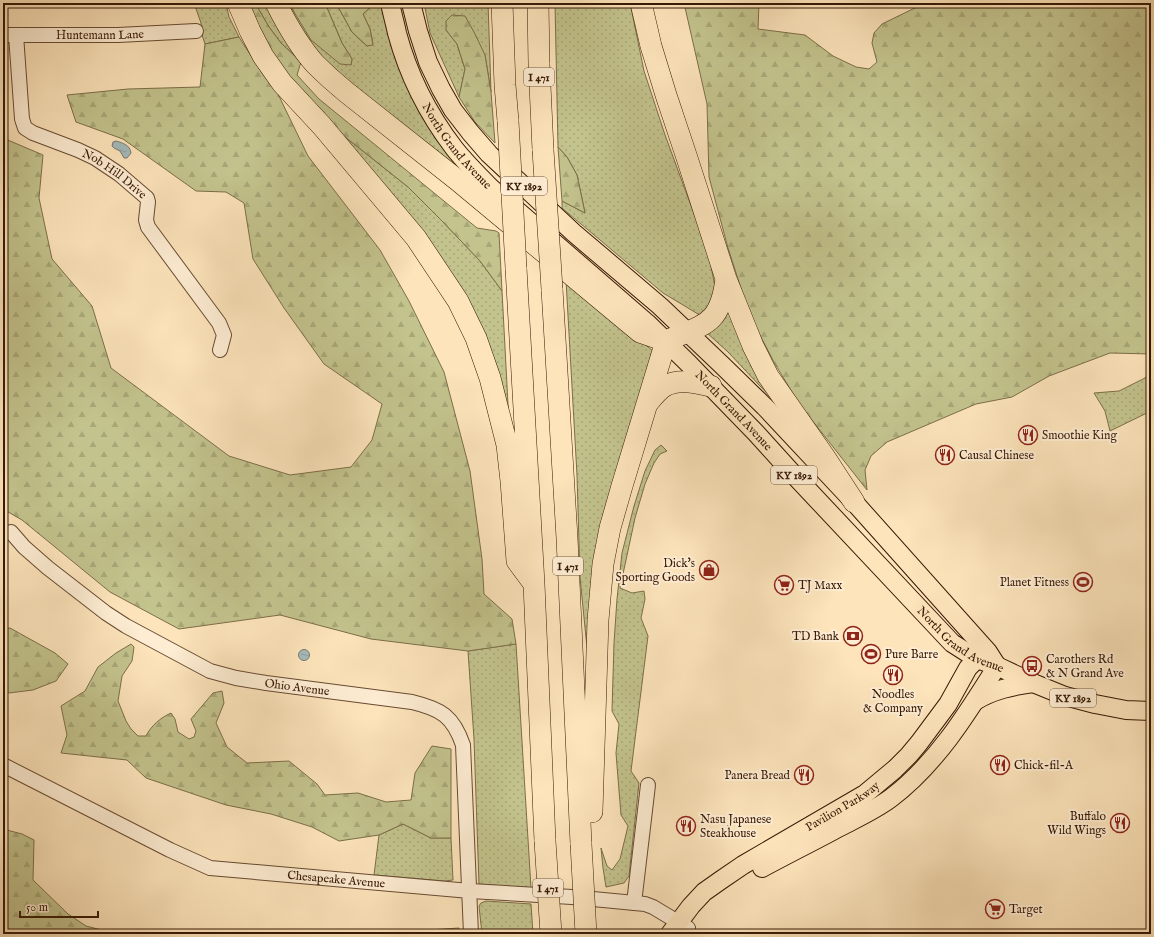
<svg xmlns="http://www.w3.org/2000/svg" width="1154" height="937" font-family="'IM FELL English',serif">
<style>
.grass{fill:url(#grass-dots);stroke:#7c6e48}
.forest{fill:url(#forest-firs);stroke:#7c6e48}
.water{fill:url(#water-ripples);stroke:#797a72}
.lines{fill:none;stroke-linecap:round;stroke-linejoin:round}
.minor-casing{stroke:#684b32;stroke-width:16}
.major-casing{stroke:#361804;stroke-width:20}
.highway-casing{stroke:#361804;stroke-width:22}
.minor{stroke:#feedd3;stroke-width:14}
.major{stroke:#fde4bb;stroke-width:18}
.highway{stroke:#fde4bb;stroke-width:21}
.highway-bridge-casing{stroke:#361804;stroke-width:22;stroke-linecap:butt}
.highway-bridge{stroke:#fde4bb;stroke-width:21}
.labels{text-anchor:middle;stroke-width:4;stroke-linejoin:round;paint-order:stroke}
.shield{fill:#feedd3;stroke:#725842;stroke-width:1}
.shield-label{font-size:11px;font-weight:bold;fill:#361804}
.street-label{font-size:12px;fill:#361804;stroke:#feedd3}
.poi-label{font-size:12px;fill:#361804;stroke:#feedd3;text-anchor:start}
</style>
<defs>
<pattern id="grass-dots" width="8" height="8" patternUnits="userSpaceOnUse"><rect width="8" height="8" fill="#c3c38d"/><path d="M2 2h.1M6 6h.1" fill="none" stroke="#a8a778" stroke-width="1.8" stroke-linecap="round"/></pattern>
<pattern id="forest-firs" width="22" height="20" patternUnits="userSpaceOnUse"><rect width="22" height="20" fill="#c3c38d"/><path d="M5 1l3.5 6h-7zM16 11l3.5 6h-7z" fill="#a8a778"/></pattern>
<pattern id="water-ripples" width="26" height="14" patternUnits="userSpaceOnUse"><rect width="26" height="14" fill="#a5bbbc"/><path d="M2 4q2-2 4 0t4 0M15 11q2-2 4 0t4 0" fill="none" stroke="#8fa0a0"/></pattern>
</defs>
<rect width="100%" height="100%" fill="#fde4bb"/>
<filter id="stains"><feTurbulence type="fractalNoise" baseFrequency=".005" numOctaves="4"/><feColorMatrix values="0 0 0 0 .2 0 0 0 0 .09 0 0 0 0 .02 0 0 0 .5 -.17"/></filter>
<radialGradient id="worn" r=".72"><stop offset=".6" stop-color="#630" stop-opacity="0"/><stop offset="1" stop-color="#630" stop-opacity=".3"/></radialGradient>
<path class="grass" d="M194,3H226L229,17L239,37L205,44L202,35L201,23Z
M255,3H268L301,62L281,43L269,27Z
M284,3H290L294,12L351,65L352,59L342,43L325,3H336L352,32L367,46L373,44L370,29L363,14L375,3H383L392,42L481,188L315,54Z
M424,3H488L491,92L485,55L446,30L457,44L465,69L459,97L430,33Z
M555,3H630L644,71L665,135L708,252L716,291L703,317L663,293L562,208V201L585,213L577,175L567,157L558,147Z
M334,128L408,187L443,222L480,261L502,291L509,423L498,382Z
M566,280L653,351L587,648L580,577L577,475Z
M726,306L775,402L728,352L706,332Z
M1151,371V411L1110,431L1105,411L1094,393L1119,391L1145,378Z
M661,445L667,451L660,454L654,463L645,484L635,518L620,588L632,593L644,591L645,599L641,618L648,636L631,771L639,783L629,876L624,883L606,887L603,868L601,848L607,866L612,870L620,859L628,826L621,815L616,753L619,724L612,711L614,643L617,599L622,553L634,506L645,471L655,450Z
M516,644L531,888L479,884L474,739L468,651Z
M403,824L431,838H451L453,880L445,881L374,875L379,835Z
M486,901L531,904L533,934H482L479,906L481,903Z"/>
<path class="forest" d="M244,3H255L269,27L281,43L301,62L297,75L319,99L406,170L477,228L496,231L499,233L502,291L480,261L443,222L408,187L334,128L280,72Z
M290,3H325L342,43L352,59L351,65L340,64L311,40L294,12Z
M336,3H375L363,14L370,29L373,45L367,46L352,32Z
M684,3H759L758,29L805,35L833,56L856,67L869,69L877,62L872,43L874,33L882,24L925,3H1151V354L1110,353L1049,376L1012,397L976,404L887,442L871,456L865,470L867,490L800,405L775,364L750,316L728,248L709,177L707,104Z
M452,15L465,16L474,32L485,55L491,92L495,143L475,122L459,97L465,69L457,44L446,30V21Z
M239,37L264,76L277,92L308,156L380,250L409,301L444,372L470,471L482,559L484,594L512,619L516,644L468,651L371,639L280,615L179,629L110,592L22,520L3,509V217L8,190L3,149V138L43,155L39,198L52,259L92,306L111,368L229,456L290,475L351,467L372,440L382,404L324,364L284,308L253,259L244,203L226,192L196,191L123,139L76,122L67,95L128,89L200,87L205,44Z
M558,147L567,157L577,175L585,213L562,201Z
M10,628L55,653L68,664L56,681L33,690L9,693L3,688V629Z
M131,644L134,647L132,661L122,676L118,701L126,721L131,729L138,736H146C151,726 160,718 171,713L175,719L178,732L189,739L194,737L196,731L191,719L213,693L222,691L224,703L216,723L227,747L247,763L289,761L317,784L325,795L358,793L386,802L411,800L415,773L432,746L451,749V838H431L403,824L379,835L339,841L312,827L271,814L226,805L146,778L127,760L61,753L67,735L61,706L85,691L98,667L116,653Z
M3,829L22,834L34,840L33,880L68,914L86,926L117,934H3Z
M459,928V934H368Z"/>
<path class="water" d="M116,141C123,143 130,145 131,153L127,158H124L120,151L114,148L112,146L113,142Z
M298.5 655a5.5 5.5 0 1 1 11 0a5.5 5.5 0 1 1-11 0Z"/>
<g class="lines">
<g class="minor-casing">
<g id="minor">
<path id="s1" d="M3,35H118L196,31"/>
<path id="s2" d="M16,35L22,119L25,128L33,133L78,150L95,158L119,174L147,198L148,202L146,220L148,227L219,323L224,335L220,350"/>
<path id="s3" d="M11,532L24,547L48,568L106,613L126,626L210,671L236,678L266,683L412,702C441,709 453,716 463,745L471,934"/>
<path id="s4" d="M3,765L170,850L210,868L470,891L572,897L645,904L653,907L688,928"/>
<path d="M634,903L648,785"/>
</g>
</g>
<g class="major-casing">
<g id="major">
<path id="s5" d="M390,3C392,13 395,23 397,33C408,74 428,114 454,148C465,162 478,175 491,188L647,323L689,364L756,433L794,475L952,643L977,659L997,666L1033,683L1065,696L1095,704L1126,710L1151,711"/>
<path d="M411,3L418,31L428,62L441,89L453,110L470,132L489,154L574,233L660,306L724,367L765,407L854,502L988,652L997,666"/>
<path d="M975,701C993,690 1012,686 1033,683"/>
<path d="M762,868C788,854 814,841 840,827C857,818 875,810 891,798C936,764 967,714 997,666"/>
<path id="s6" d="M670,934L691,906L704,892L721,880L743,865L865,794L895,769L909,755L919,743L948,704L968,668L977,659L986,653"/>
</g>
</g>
<g class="highway-casing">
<path id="highway" d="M238,3L250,31L263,56L282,83L322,126L416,238L458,301L476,338L490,378L507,445L511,481L517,561L534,584
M276,3C287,25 299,46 315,64C325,74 335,83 346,92L456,179L640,332L666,341C704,324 720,326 726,279L687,158L666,95L651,46L641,3
M502,3L505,85L508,121
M538,3L539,64L543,150
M516,268L534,584L545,841
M726,279L753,346L768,376L824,456L854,502
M552,289L567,538L581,844
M647,404C652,398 658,390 665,386C679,378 696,383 711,386
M592,812L598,620L603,564L610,528L622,486L666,341"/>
</g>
<use href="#minor" class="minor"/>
<use href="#major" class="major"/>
<use href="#highway" class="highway"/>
<g class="highway-bridge-casing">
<path id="highway-bridge" d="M508,121L516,268
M543,150L552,289
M545,841L551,934
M581,844L586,934"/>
</g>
<use href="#highway-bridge" class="highway-bridge"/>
</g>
<defs>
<g id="restaurant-ring" transform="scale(1)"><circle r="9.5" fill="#feedd3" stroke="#8f2418" stroke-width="1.5"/><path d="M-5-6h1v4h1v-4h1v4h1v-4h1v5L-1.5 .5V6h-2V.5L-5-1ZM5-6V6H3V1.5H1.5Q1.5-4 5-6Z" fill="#8f2418"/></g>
<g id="shop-ring" transform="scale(1)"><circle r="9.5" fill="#feedd3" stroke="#8f2418" stroke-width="1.5"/><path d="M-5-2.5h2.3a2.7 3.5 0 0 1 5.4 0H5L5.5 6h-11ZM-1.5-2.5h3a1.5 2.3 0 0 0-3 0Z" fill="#8f2418"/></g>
<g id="stadium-ring" transform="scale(1)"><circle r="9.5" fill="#feedd3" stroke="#8f2418" stroke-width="1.5"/><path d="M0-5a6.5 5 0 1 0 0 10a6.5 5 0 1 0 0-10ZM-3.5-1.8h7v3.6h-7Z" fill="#8f2418"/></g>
<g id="supermarket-ring" transform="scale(1)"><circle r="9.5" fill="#feedd3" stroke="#8f2418" stroke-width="1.5"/><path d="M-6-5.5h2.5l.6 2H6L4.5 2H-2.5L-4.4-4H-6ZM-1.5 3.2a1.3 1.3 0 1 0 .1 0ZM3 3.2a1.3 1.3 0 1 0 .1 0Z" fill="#8f2418"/></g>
<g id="bank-ring" transform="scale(1)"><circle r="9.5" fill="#feedd3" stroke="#8f2418" stroke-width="1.5"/><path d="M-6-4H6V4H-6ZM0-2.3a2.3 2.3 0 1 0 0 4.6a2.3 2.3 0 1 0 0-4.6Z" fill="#8f2418"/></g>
<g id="bus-ring" transform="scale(1)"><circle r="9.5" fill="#feedd3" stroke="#8f2418" stroke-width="1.5"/><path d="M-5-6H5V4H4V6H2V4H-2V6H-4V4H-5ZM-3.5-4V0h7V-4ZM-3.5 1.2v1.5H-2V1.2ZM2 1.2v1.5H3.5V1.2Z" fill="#8f2418"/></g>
</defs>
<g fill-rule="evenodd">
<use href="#restaurant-ring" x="1028" y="435"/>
<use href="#restaurant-ring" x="945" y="455"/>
<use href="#shop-ring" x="709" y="570"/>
<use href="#stadium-ring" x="1083" y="582"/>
<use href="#supermarket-ring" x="784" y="585"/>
<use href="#bank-ring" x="853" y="636"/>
<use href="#stadium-ring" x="871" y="654"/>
<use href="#bus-ring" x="1032" y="666"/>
<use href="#restaurant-ring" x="893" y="675"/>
<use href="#restaurant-ring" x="1000" y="765"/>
<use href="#restaurant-ring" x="804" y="775"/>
<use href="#restaurant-ring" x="1120" y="823"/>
<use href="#restaurant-ring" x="686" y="826"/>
<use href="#supermarket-ring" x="995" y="909"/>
</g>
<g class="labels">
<g class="shield">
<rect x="524" y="68" width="30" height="18" rx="3"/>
<rect x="501" y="177" width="46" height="18" rx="3"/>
<rect x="771" y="466" width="46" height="18" rx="3"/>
<rect x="553" y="557" width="30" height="18" rx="3"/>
<rect x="1050" y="689" width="46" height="18" rx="3"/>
<rect x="533" y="879" width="30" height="18" rx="3"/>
</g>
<g class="shield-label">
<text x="539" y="81">I 471</text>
<text x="524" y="190">KY 1892</text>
<text x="794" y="479">KY 1892</text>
<text x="568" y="570">I 471</text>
<text x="1073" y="702">KY 1892</text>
<text x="548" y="892">I 471</text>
</g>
<g class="street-label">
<text dy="4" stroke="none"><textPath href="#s1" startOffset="97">Huntemann Lane</textPath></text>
<text dy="4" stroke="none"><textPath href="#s5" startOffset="160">North Grand Avenue</textPath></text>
<text dy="4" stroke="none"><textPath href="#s2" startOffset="195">Nob Hill Drive</textPath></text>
<text dy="4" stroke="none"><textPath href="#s5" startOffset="544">North Grand Avenue</textPath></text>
<text dy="4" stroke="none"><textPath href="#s5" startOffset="868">North Grand Avenue</textPath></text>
<text dy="4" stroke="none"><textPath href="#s3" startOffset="333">Ohio Avenue</textPath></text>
<text dy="4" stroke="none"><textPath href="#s6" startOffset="217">Pavilion Parkway</textPath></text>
<text dy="4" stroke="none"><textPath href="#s4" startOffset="358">Chesapeake Avenue</textPath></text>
</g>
<g class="poi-label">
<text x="1042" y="439">Smoothie King</text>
<text x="959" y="459">Causal Chinese</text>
<text x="695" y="567" text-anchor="end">Dick's<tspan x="695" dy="14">Sporting Goods</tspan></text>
<text x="1069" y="586" text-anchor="end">Planet Fitness</text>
<text x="798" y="589">TJ Maxx</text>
<text x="839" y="640" text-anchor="end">TD Bank</text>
<text x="885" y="658">Pure Barre</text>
<text x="1046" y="663">Carothers Rd<tspan x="1046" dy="14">&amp; N Grand Ave</tspan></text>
<text x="893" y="698" text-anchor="middle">Noodles<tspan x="893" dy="14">&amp; Company</tspan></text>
<text x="1014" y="769">Chick-fil-A</text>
<text x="790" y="779" text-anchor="end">Panera Bread</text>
<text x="1106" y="820" text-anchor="end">Buffalo<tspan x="1106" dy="14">Wild Wings</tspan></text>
<text x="700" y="823">Nasu Japanese<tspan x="700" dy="14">Steakhouse</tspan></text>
<text x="1009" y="913">Target</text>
</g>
</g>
<rect width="1154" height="937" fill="none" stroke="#fde4bb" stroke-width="16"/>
<rect x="4" y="4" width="1146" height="929" fill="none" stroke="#361804" stroke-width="2"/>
<rect x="8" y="8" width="1138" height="921" fill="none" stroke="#361804"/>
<path d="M20 911v6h78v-6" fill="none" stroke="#361804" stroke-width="2"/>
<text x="26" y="911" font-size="12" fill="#361804" stroke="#feedd3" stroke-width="3" paint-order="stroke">50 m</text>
<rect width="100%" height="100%" filter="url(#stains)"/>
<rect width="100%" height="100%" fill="url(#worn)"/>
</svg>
